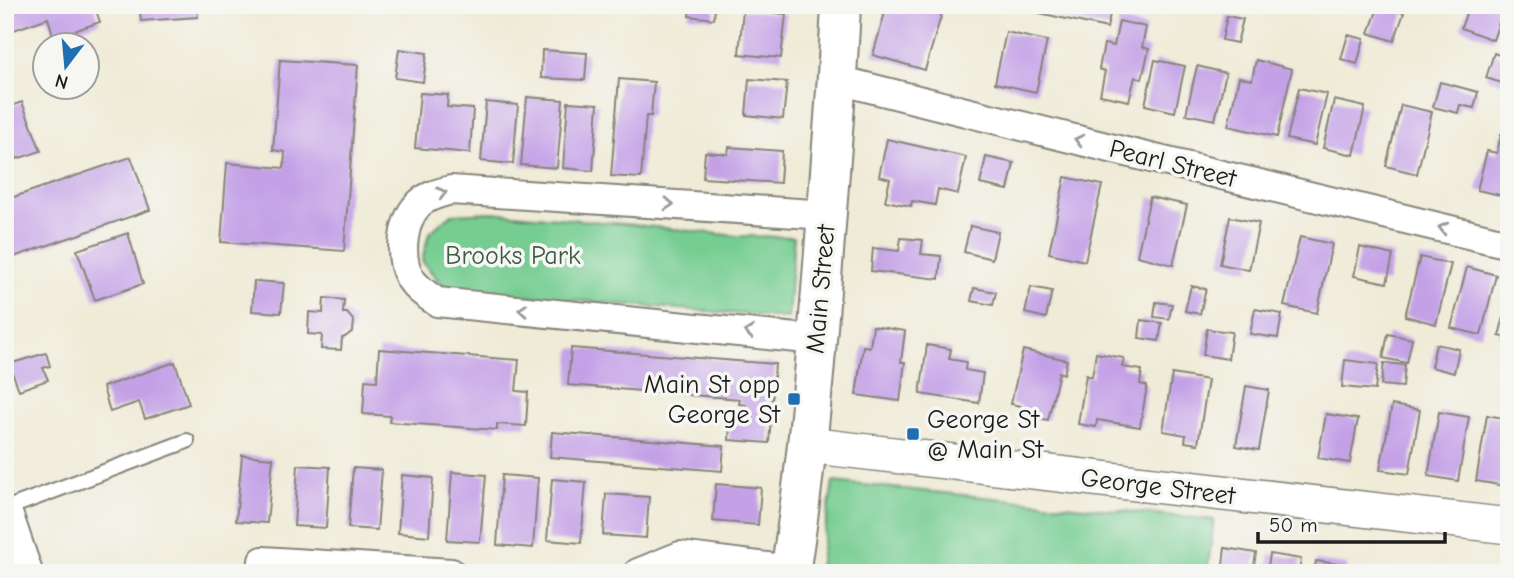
<svg xmlns="http://www.w3.org/2000/svg" width="1514" height="578" font-family="'Comic Neue',sans-serif">
<style>
.green{fill:#76cd92;stroke:#497457;stroke-width:2}
.building{fill:#c4a1e7}
.lines{fill:none;stroke-linecap:round;stroke-linejoin:round}
.service-casing{stroke:#86847a;stroke-width:18}
.minor-casing{stroke:#86847a;stroke-width:32}
.tertiary-casing{stroke:#86847a;stroke-width:38}
.secondary-casing{stroke:#86847a;stroke-width:42}
.service{stroke:#fff;stroke-width:14}
.minor{stroke:#fff;stroke-width:28}
.tertiary{stroke:#fff;stroke-width:35}
.secondary{stroke:#fff;stroke-width:38}
.oneway{stroke:#999}
.poi-dot{fill:#1f6fb2;stroke:#f6f6f2;stroke-width:2.5}
.labels{text-anchor:middle;stroke-width:7;stroke-linejoin:round;paint-order:stroke}
.street-label{font-size:26px;fill:#1c1c1c;stroke:#f6f6f2}
.park-label{font-size:26px;fill:#3c5a45;stroke:#f6f6f2}
.poi-label{font-size:26px;fill:#1c1c1c;stroke:#f6f6f2;text-anchor:end}
</style>
<rect width="100%" height="100%" fill="#f6f6f2"/>
<filter id="ink" filterUnits="userSpaceOnUse"><feTurbulence type="fractalNoise" baseFrequency=".0143" numOctaves="2"/><feDisplacementMap in="SourceGraphic" scale="14" xChannelSelector="R" yChannelSelector="G"/><feConvolveMatrix kernelMatrix="1 2 1 2 8 2 1 2 1" color-interpolation-filters="sRGB"/></filter>
<filter id="wash" filterUnits="userSpaceOnUse"><feTurbulence type="fractalNoise" baseFrequency=".00686" numOctaves="4" result="noise"/><feDisplacementMap in="SourceGraphic" scale="28" xChannelSelector="R" yChannelSelector="G"/><feGaussianBlur stdDeviation="1.57" result="paint"/><feColorMatrix in="noise" values="0 0 0 0 0 0 0 0 0 0 0 0 0 0 0 0 0 1.4 0 .05"/><feComposite in="paint" operator="in"/></filter>
<g filter="url(#wash)">
<rect width="100%" height="100%" fill="#efebd7"/>
<path class="green" d="M491,212L636,225L737,236L794,237L788,318L474,292L442,285L422,261L429,233L452,214Z
M833,482L1214,520L1207,573H818Z"/>
<g id="blocks">
<path class="building" d="M5,5H94L100,22L54,38L48,18L5,33Z
M139,5H197L198,17L141,21Z
M690,5H715L714,19L689,16Z
M887,5L944,6L925,70L873,55Z
M1037,5H1112L1107,28L1035,12Z
M1379,5L1404,13L1394,41L1369,33Z
M1469,5H1505L1493,40L1461,28Z
M743,10L786,14L781,58L739,54Z
M1227,16L1243,19L1237,43L1222,40Z
M1119,21L1146,27L1142,47L1149,49L1142,79L1135,77L1129,101L1100,95L1105,71L1099,69L1104,44L1114,46Z
M1006,32L1047,41L1036,92L995,83Z
M1348,35L1364,39L1357,64L1341,59Z
M399,49L427,53L423,82L395,78Z
M542,50L587,53L585,80L541,78Z
M1494,53L1509,59V73L1505,84L1486,78Z
M280,60L358,65L344,251L221,242L227,163L284,168L285,152L273,150Z
M1155,60L1185,66L1175,112L1145,105Z
M1256,60L1292,69L1277,137L1228,126L1239,77L1252,80Z
M1197,66L1226,73L1215,120L1186,114Z
M619,79L654,82L651,116H646L641,178L611,176Z
M749,79L787,82L783,119L746,115Z
M1440,82L1478,92L1474,108L1460,105L1458,113L1433,107Z
M1299,88L1327,94L1315,145L1287,139Z
M420,93L448,95L447,107L473,109L470,153L415,148Z
M527,97L563,100L557,168L521,165Z
M1334,100L1365,107L1354,155L1323,148Z
M22,102L41,151L17,159L16,155L5,159V108Z
M486,102L518,105L513,164L481,161Z
M568,102L598,104L593,171L563,168Z
M1401,105L1432,112L1417,174L1386,166Z
M1501,134L1509,136V197L1477,190L1487,151L1497,153Z
M887,139L966,157L958,194L938,189L935,205L912,201L911,206L885,201L890,179L879,176Z
M729,147L782,151L780,183L703,178L705,152L728,154Z
M131,157L150,210L5,260V200Z
M986,157L1014,163L1008,190L980,184Z
M1065,177L1102,185L1085,261L1049,253Z
M1150,197L1187,205L1173,265L1137,256Z
M1230,217L1259,223L1249,270L1220,264Z
M970,226L998,232L992,259L964,252Z
M128,233L143,284L95,300L77,250Z
M1300,237L1332,244L1317,313L1284,306Z
M901,238L923,240L921,254L941,256L939,279L871,271L873,248L899,251Z
M1360,247L1393,255L1387,283L1354,276Z
M1420,257L1451,264L1436,324L1405,316Z
M1467,267L1496,275L1481,335L1451,328Z
M254,281L284,283L281,313L252,311Z
M1191,286L1206,289L1200,314L1185,311Z
M1031,287L1052,291L1046,318L1025,313Z
M974,288L996,292L993,305L971,301Z
M324,298L344,300L343,313H347L354,321L353,331L345,337L342,338L341,350L321,349L322,335L308,334L309,312L323,313Z
M1508,301H1509V338L1499,336Z
M1156,302L1172,304L1169,319L1154,317Z
M1255,309L1282,314L1278,338L1250,334Z
M1141,320L1162,323L1159,341L1139,338Z
M873,326L905,331L901,362H905L900,401L856,395L863,346L870,347Z
M1207,329L1232,332L1228,359L1203,355Z
M1388,334L1412,339L1407,363L1383,358Z
M1436,344L1459,349L1454,373L1431,367Z
M927,345L951,349L949,359L966,362L965,370L983,373L979,403L920,394Z
M571,348L775,364L769,443L729,440L730,424H739V417L745,418L746,405L739,404L740,399L568,385Z
M379,349L519,360L516,391L528,392L526,426L497,424V430L389,422L390,416L363,414L365,380L377,381Z
M1023,350L1067,360L1064,374L1059,372L1048,420L1020,414L1021,406L1011,404Z
M46,353L50,366L43,368L48,380L19,390L9,364Z
M1096,353L1124,358L1122,367L1142,370L1140,384L1147,386L1140,427L1097,420L1096,427L1078,424L1086,375L1092,377Z
M1345,360L1378,364L1375,390L1342,387Z
M175,362L189,404L145,419L139,402L110,412L103,387Z
M1384,363L1405,365L1403,387L1381,385Z
M1172,374L1208,380L1198,444L1185,442L1186,435L1163,431Z
M1246,386L1269,390L1259,450L1236,446Z
M1392,405L1420,410L1409,474L1380,470Z
M1439,412L1469,417L1458,481L1428,476Z
M1326,414L1358,419L1350,463L1318,458Z
M1487,415L1509,419V463L1505,486L1476,481Z
M552,432L724,446L722,471L550,457Z
M242,455L273,458L267,523L236,521Z
M298,465L330,467L326,528L294,526Z
M353,468L382,470L377,530L348,528Z
M452,472L486,475L480,542L447,540Z
M402,475L433,478L429,536L398,533Z
M502,475L538,478L533,548L497,545Z
M552,479L586,482L581,543L547,540Z
M716,484L761,488L758,525L713,521Z
M606,494L649,497L646,538L603,535Z
M1225,548L1256,553L1253,573H1222Z
M1270,554L1301,559L1299,573H1267Z
M1316,561L1347,565L1346,573H1314Z
M1089,568L1129,571V573H1089Z"/>
</g>
</g>
<g filter="url(#ink)">
<use href="#blocks" fill-opacity="0" stroke="#86847a" stroke-width="2"/>
<g class="lines">
<g class="service-casing">
<path id="service" d="M5,509L187,441"/>
</g>
<g class="minor-casing">
<path id="minor" d="M838,80L1122,151L1509,244
M817,340L437,302C427,295 415,288 409,276C398,255 403,218 420,203C429,195 440,193 451,190L827,215
M263,561L451,573
M638,573L680,556L791,570"/>
</g>
<g class="tertiary-casing">
<path id="tertiary" d="M807,445L1509,526"/>
</g>
<g class="secondary-casing">
<path id="secondary" d="M5,520L23,573
M790,573C809,454 818,333 827,212C832,143 838,74 841,5"/>
</g>
<use href="#service" class="service"/>
<use href="#minor" class="minor"/>
<use href="#tertiary" class="tertiary"/>
<use href="#secondary" class="secondary"/>
</g>
<defs><path id="oneway-chevron" d="M-2-3.5L2.5 0L-2 3.5" fill="none" stroke-width="1.6" stroke-linecap="round" stroke-linejoin="round" transform="scale(1.75)"/></defs>
<g class="oneway">
<use href="#oneway-chevron" transform="translate(1079 140) rotate(-166)"/>
<use href="#oneway-chevron" transform="translate(442 193) rotate(-14)"/>
<use href="#oneway-chevron" transform="translate(669 204) rotate(4)"/>
<use href="#oneway-chevron" transform="translate(1443 228) rotate(-166)"/>
<use href="#oneway-chevron" transform="translate(523 310) rotate(-176)"/>
<use href="#oneway-chevron" transform="translate(749 332) rotate(-174)"/>
</g>
</g>
<g class="poi-dot">
<rect x="787" y="392" width="14" height="14" rx="3.5"/>
<rect x="906" y="427" width="14" height="14" rx="3.5"/>
</g>
<g class="labels">
<g class="street-label">
<text transform="translate(1173 163) rotate(14)" y="9">Pearl Street</text>
<text transform="translate(820 289) rotate(-85)" y="9">Main Street</text>
<text transform="translate(1158 486) rotate(7)" y="9">George Street</text>
</g>
<g class="park-label">
<text x="513" y="264">Brooks Park</text>
</g>
<g class="poi-label">
<text x="780" y="393">Main St opp<tspan x="780" dy="30">George St</tspan></text>
<text x="927" y="428" text-anchor="start">George St<tspan x="927" dy="30">@ Main St</tspan></text>
</g>
</g>
<rect width="1514" height="578" fill="none" stroke="#f6f6f2" stroke-width="28"/>
<g transform="translate(66 66) rotate(196)"><circle r="33" fill="#f6f6f2" stroke="#9f9f9c" stroke-width="2"/>
<path d="M0-5L12 26L0 18L-12 26Z" fill="#1f6fb2"/>
<text y="-10" font-size="19" font-weight="bold" text-anchor="middle" fill="#1c1c1c">N</text>
</g>
<path d="M1258 532v10h187v-10" fill="none" stroke="#1c1c1c" stroke-width="3.5"/>
<text x="1269" y="532" font-size="21" fill="#1c1c1c" stroke="#f6f6f2" stroke-width="5" paint-order="stroke">50 m</text>
</svg>
